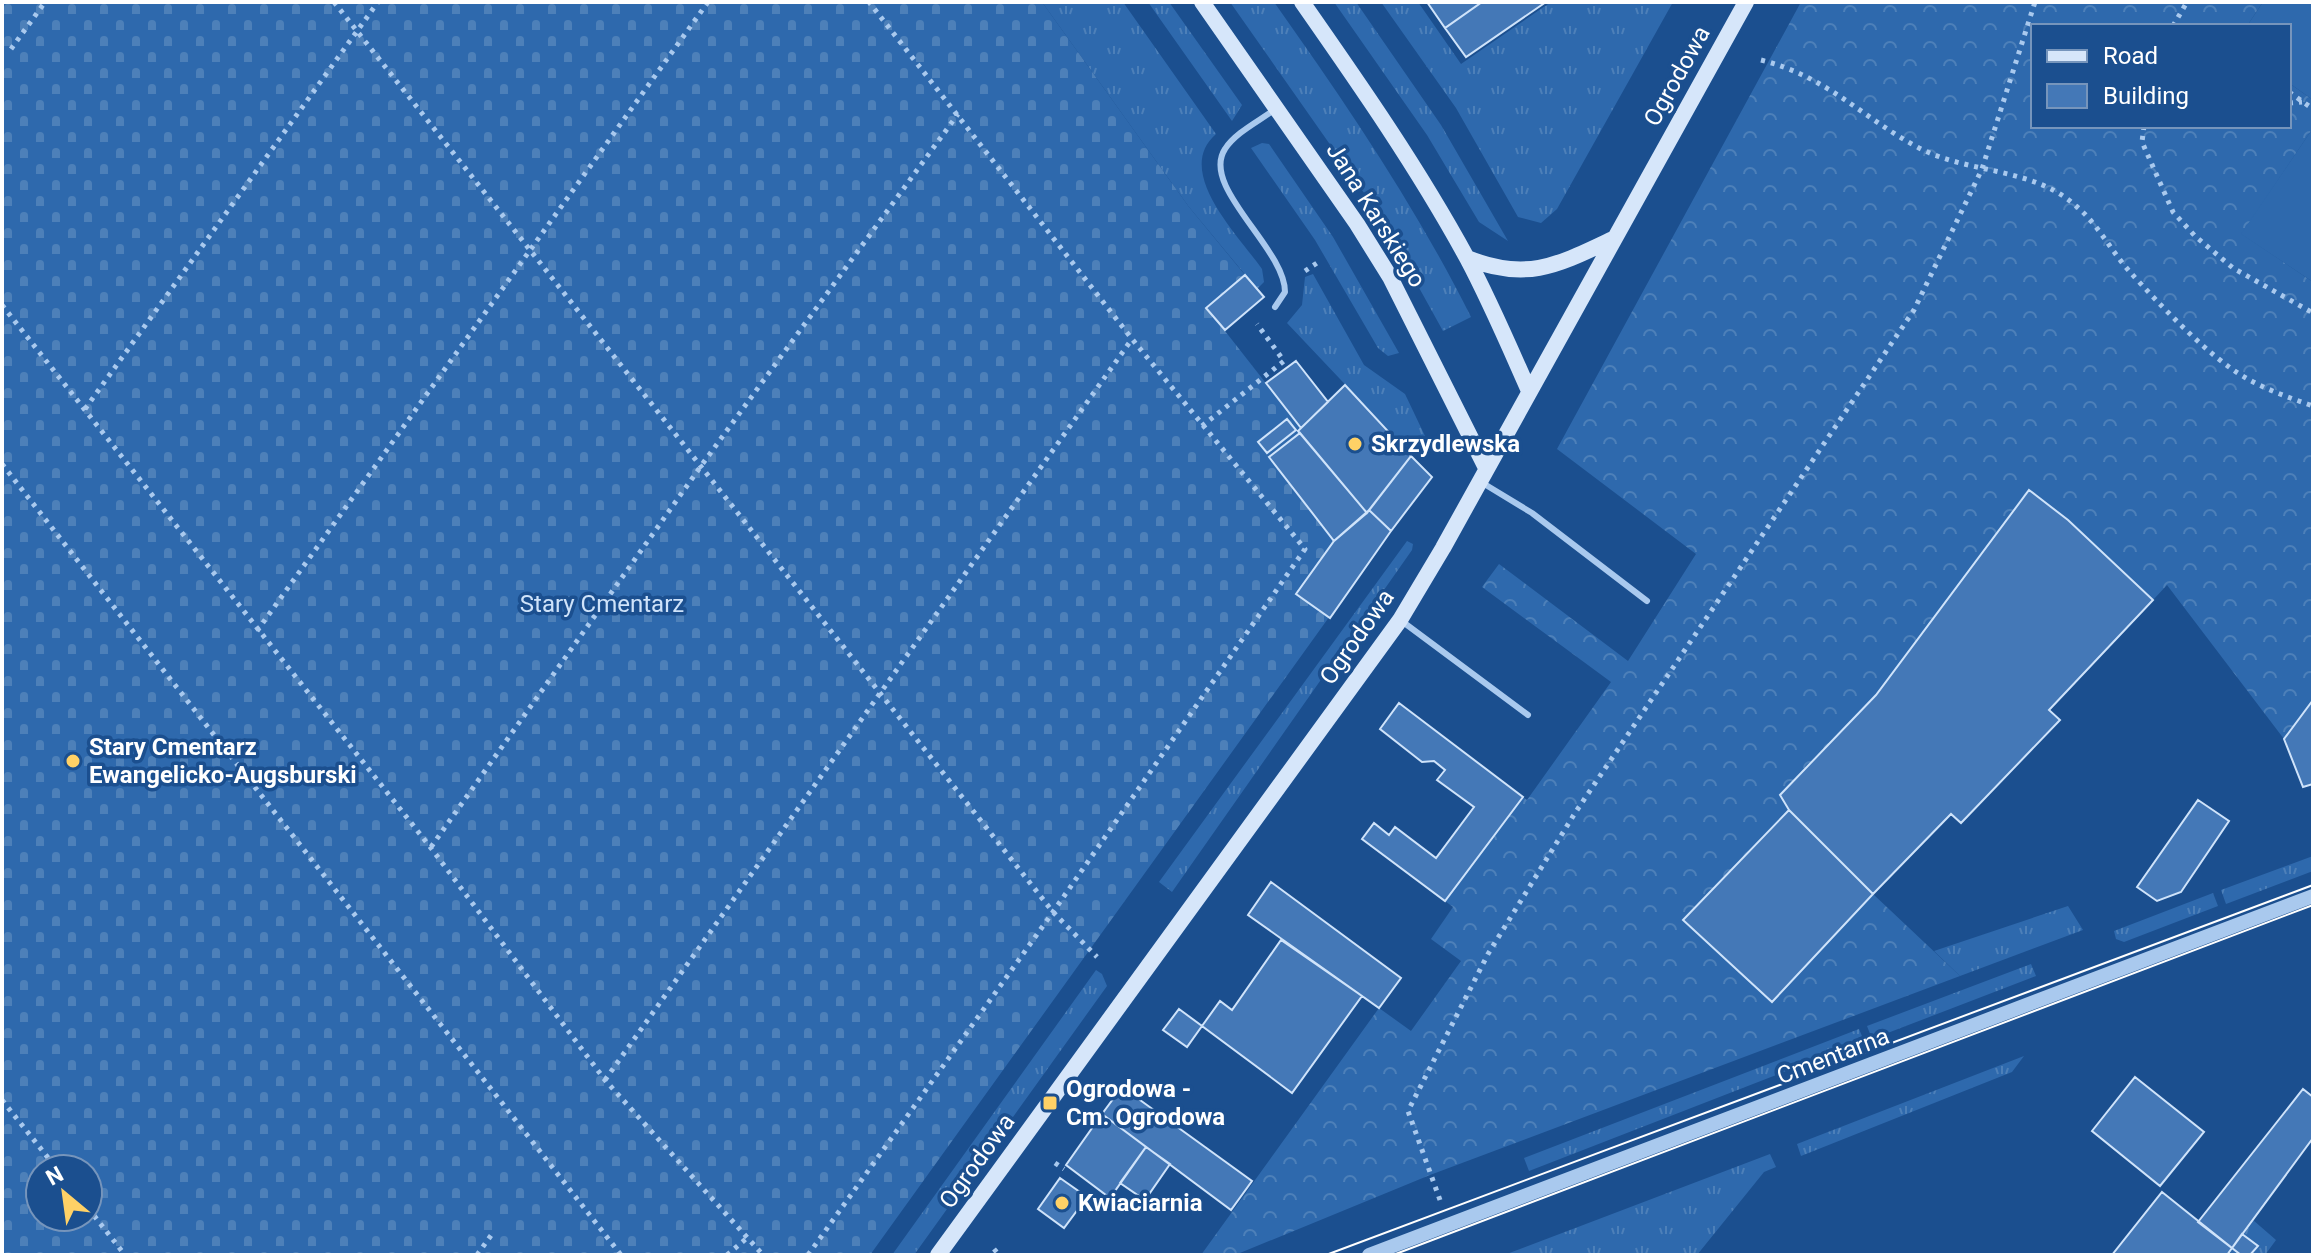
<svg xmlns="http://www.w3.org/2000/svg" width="2315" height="1257" font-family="Roboto,sans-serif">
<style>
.grass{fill:url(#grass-tufts)}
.forest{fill:url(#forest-crowns)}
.cemetery{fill:url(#cemetery-stones);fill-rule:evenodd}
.pitch{fill:#2e69ad}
.building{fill:#4478b7;stroke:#cfe3fa;stroke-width:2}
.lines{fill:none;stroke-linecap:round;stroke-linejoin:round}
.path{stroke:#a9c9ee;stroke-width:5;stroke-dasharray:4 6;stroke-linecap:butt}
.service{stroke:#a9c9ee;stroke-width:6}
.tertiary{stroke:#a9c9ee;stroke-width:14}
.secondary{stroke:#d6e6fa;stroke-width:16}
.tram{stroke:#fff;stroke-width:2}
.poi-dot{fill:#ffd166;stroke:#1b4f8f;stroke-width:3}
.labels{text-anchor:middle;stroke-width:7;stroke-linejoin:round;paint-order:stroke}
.street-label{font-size:24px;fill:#fff;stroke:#1b4f8f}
.poi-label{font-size:24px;font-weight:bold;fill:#fff;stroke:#1b4f8f;text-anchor:start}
.park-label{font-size:24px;fill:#cfe3fa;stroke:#1b4f8f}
</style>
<defs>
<pattern id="grass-tufts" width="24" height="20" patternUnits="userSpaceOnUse" patternTransform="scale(2)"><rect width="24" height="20" fill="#2e69ad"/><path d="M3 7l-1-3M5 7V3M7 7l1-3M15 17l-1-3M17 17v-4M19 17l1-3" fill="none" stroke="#4d80b9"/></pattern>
<pattern id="forest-crowns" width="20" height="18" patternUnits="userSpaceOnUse" patternTransform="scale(2)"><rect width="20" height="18" fill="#2e69ad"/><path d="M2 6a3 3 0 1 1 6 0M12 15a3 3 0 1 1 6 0" fill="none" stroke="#4d80b9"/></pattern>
<pattern id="cemetery-stones" width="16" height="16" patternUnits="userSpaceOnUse" patternTransform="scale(2)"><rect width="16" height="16" fill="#2e69ad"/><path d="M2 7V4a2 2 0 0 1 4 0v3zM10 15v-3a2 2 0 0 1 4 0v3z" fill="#4d80b9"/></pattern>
</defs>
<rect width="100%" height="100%" fill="#1b4f8f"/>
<path class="grass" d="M1042,2H1123L1216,134C1173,171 1238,235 1262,269L1264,282L1257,289L1189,207Z
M1148,2H1169L1242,105L1232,121Z
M1230,2H1274C1346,104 1415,205 1471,317L1443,331L1376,210Z
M1334,2H1356L1441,125L1508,241L1479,222L1427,135Z
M1381,2H1418L1461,64L1551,2H1673L1557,209L1541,223L1518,217L1456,108Z
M1262,143L1269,144L1333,237L1399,353L1388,356L1378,348L1315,240L1251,148Z
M1313,274L1364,365L1405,394L1425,436L1411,454L1287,323L1302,305L1305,277Z
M1407,541L1413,544L1412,550L1172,892L1159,882Z
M2313,856V871L2226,904L2221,890Z
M2213,893L2218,906L2124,942L2116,939L2114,931Z
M2068,906L2083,930L1960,976L1934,951Z
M2031,964L2036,976L1872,1039L1867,1026Z
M1096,970L1102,974L1107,986L914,1255H892Z
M1859,1029L1864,1041L1529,1171L1524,1158Z
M2024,1056L2012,1072L1801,1156L1797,1144Z
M1770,1154L1776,1167L1764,1172L1697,1255H1504Z
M2253,1220L2276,1240L2265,1255H2227Z"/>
<path class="forest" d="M1801,2H2263L2247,26H2033V126H2289V83L2313,100V128L2242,234L2313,282V700L2284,739L2167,585L2153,600L2068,520L2028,490L1876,695L1781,795L1789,810L1684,920L1772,1002L1873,894L1960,976L1430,1175L1235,1255H1201L1379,1008L1411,1031L1461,961L1431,939L1453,907L1445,901L1523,797L1527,800L1611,682L1482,587L1499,564L1628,661L1696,554L1557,449Z"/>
<path class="cemetery" d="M2,2H1042L1189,207L1245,275L1207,308L1301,428L1300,433L1391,531L870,1255H2ZM40,1169H88V1217H40Z"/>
<path class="pitch" d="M2263,2H2313V100L2289,83V26H2247Z
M2313,128V282L2241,234Z"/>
<path class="building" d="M1427,2H1482L1445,28Z
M1482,2H1546L1466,57L1445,28Z
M1245,275L1264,297L1225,330L1206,308Z
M1296,361L1328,402L1301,428L1266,383Z
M1345,385L1411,456L1367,513L1298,431Z
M1287,419L1296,430L1267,453L1258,442Z
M1300,433L1367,513L1334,541L1269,457Z
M1411,456L1432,477L1391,531L1369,510Z
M2029,490L2068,520L2153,600L2049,710L2060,720L1961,823L1951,814L1873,894L1789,810L1780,795L1876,695Z
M1369,510L1391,531L1330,618L1296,594L1334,541Z
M2313,700V784L2303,787L2284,739Z
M1399,703L1523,797L1445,901L1362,839L1374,823L1389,835L1395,827L1436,858L1474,807L1437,780L1445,770L1434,761L1422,762L1380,729Z
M2198,800L2229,821L2181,892L2157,901L2137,887Z
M1789,810L1873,894L1772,1002L1683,920Z
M1271,882L1401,978L1379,1008L1248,915Z
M1281,940L1362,996L1292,1093L1202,1026L1220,1001L1232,1010Z
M1179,1009L1202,1026L1187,1047L1163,1030Z
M2135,1077L2204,1132L2160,1186L2092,1131Z
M1122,1087L1252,1181L1231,1210L1102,1114Z
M2303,1089L2313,1097V1138L2232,1248L2198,1222Z
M1102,1114L1146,1147L1110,1198L1066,1165Z
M1146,1147L1170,1164L1145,1200L1120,1183Z
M1060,1178L1087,1197L1064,1228L1038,1209Z
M2162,1192L2232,1248L2227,1255H2112Z
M2242,1234L2258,1246L2250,1255H2241L2232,1248Z"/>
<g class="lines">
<path class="path" d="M334,2L1053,912L1097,957
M2173,26L2187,2
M11,49L45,2
M1761,60C1828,77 1861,117 1919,148C1969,174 2033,167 2076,206C2098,224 2111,251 2130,272C2158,303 2210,358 2246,378C2267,390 2290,398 2313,406
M2289,92L2313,109
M2289,103L2302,102
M2144,126L2142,142L2173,212L2195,236L2233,268L2313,313
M1305,271L1317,263
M2,305L431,848L605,1080L763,1255
M85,409L378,2
M1202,426L1284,361L1257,324
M2,464L621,1255
M257,631L708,2
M431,847L701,466L958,114
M605,1080L1132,339
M2,1100L57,1169
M1055,1163L1064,1169
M1440,1200L1408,1111L1488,954L1575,813L1914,310L1982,169L2035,2
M88,1208L125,1255
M994,1249L999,1255
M477,1255L492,1234
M727,1255L747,1238
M808,1255L1053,912L1305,549L1132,339L869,2"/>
<path class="service" d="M1274,110C1259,121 1235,133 1225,149C1200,187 1285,248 1285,292L1275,307
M1481,482L1532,513L1647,601
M1403,622L1528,715"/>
<path class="tertiary" d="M1369,1255L2313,896"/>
<path class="secondary" d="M1202,2L1357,224L1390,277L1486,468
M1302,2C1360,85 1418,168 1467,258C1490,301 1509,346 1529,391
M1467,258C1527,282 1558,265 1613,239
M938,1255L1400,620L1443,548L1746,2"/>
<path class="tram" d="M1326,1255L2313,885
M1393,1255L2313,905"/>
</g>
<g class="poi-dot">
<circle cx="1355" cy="444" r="8"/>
<circle cx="73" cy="761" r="8"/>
<rect x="1042" y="1095" width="16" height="16" rx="4"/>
<circle cx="1062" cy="1203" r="8"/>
</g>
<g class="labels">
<g class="street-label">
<text transform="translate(1677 76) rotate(-61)" y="8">Ogrodowa</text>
<text transform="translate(1376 215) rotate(58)" y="8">Jana Karskiego</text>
<text transform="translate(1357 637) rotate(-55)" y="8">Ogrodowa</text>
<text transform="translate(1833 1056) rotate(-21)" y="8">Cmentarna</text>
<text transform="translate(977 1161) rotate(-54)" y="8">Ogrodowa</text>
</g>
<g class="poi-label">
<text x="1371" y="452">Skrzydlewska</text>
<text x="89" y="755">Stary Cmentarz<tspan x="89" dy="28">Ewangelicko-Augsburski</tspan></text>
<text x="1066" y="1097">Ogrodowa -<tspan x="1066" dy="28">Cm. Ogrodowa</tspan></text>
<text x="1078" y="1211">Kwiaciarnia</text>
</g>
<g class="park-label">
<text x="602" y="612">Stary Cmentarz</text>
</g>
</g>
<rect width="2315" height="1257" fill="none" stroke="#ffffff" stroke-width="8"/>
<rect x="2031" y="24" width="260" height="104" fill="#1b4f8f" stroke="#7695bc" stroke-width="2"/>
<rect x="2047" y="50" width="40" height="12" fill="#d6e6fa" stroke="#7695bc" stroke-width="2"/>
<text x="2103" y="64" font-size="24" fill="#ffffff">Road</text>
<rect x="2047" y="84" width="40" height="24" fill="#4478b7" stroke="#7695bc" stroke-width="2"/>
<text x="2103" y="104" font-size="24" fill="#ffffff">Building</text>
<g transform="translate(64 1193) rotate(331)"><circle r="38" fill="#1b4f8f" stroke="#7695bc" stroke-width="2"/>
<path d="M0-6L14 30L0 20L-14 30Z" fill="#ffd166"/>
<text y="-12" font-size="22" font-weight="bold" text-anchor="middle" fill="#ffffff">N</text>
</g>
</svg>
